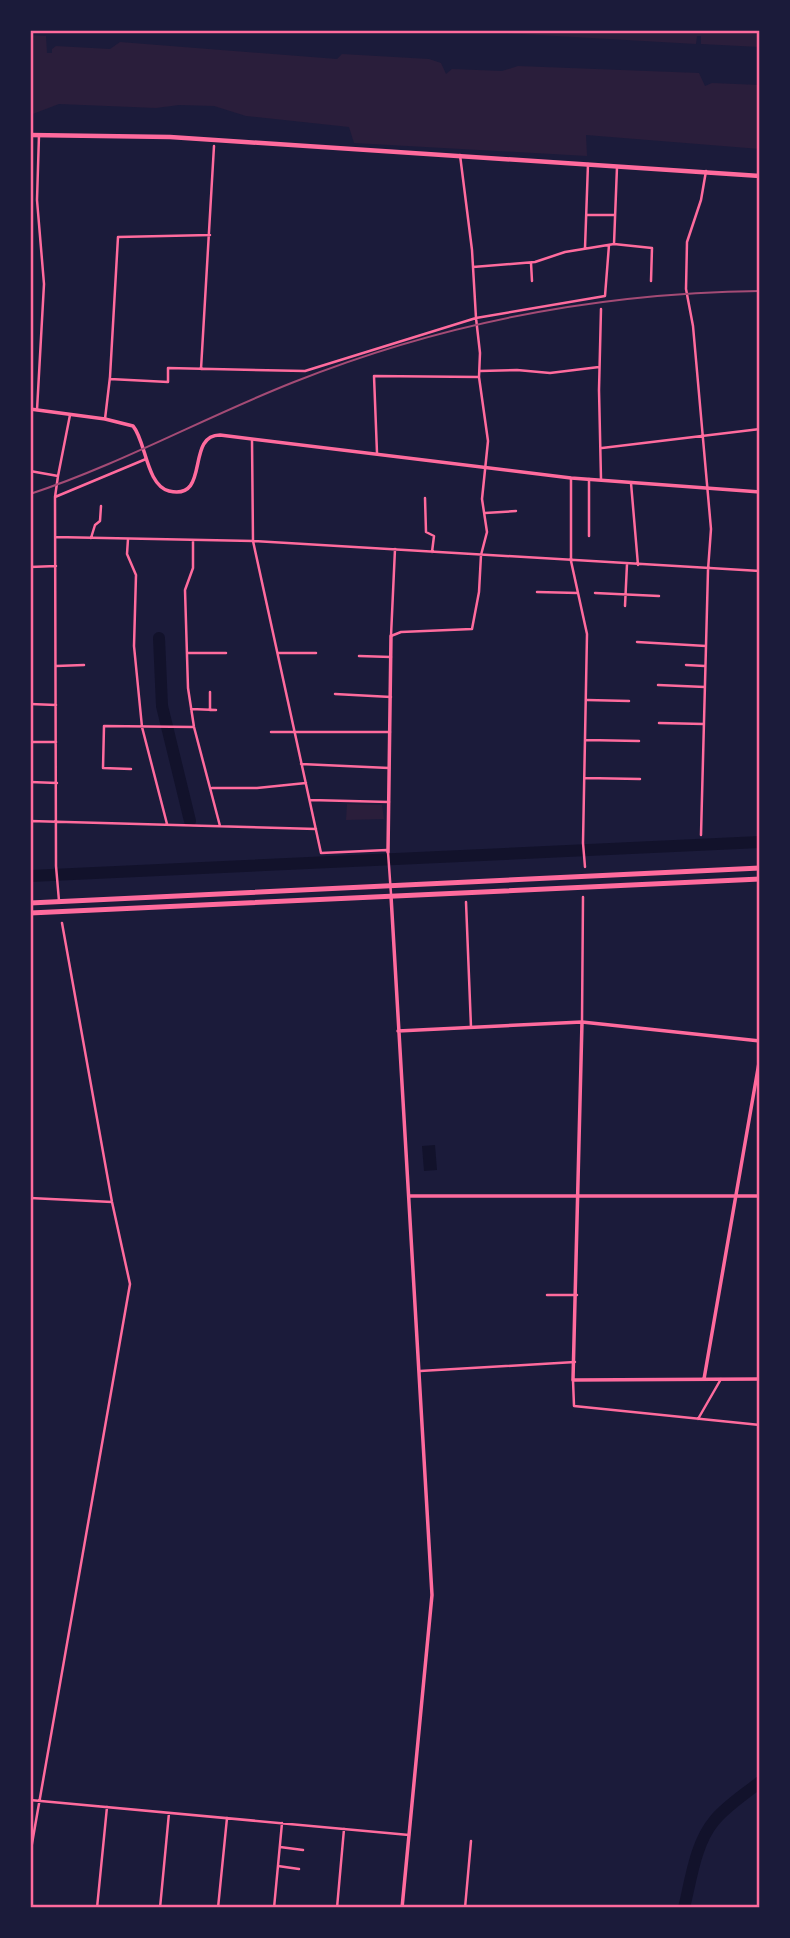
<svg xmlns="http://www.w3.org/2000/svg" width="790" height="1938" font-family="'Nunito Sans',sans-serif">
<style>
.green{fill:#2a1e3b}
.water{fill:#12122b}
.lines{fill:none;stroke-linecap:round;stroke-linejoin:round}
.river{stroke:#12122b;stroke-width:12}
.minor{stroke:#ff6b9d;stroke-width:2.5}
.tertiary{stroke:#ff6b9d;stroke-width:3.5}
.secondary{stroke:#ff6b9d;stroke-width:4.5}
.trunk{stroke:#ff6b9d;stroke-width:5}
.rail{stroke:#a44b75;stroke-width:2}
.neatline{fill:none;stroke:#ff6b9d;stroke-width:2.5}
</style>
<rect width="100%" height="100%" fill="#1b1b3a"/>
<path class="green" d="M452,30H760V47L701,44V36H697L696,44Z
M30,35L46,36L47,53H52V49L56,46L110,49L120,42L337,59L342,54L429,59L441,63L446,74L452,69L502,71L518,66L699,73L705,86L712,83L760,85V149L586,135L587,156L354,143L349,127L246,116L214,106L179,105L156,108L59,104L30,115Z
M347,804L382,805L384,819L346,820Z"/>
<path class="water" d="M435,1145L437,1170L424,1171L422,1146Z"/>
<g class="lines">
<path class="river" d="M159,638L162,706L190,821
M30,876L760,842
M684,1908C691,1880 695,1844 714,1821C726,1806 745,1794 760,1782"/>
<path class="minor" d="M587,215H615
M614,244L617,167
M585,248L588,164
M531,263L532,281
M473,267L535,262L565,252L614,244L652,248L651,281
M601,309L599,390L601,479
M201,369L214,146
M480,371L517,370L550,373L599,367
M110,379L168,382V368L305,371L476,318L605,296L609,245
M37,410L44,284L37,200L39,135
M105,419L110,377L118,237L210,235
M252,440L253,541L321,853L387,850
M602,448L760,429
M377,453L374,376L479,377
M30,471L58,476L70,415
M571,478V561L587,634L583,843L585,867
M589,479V536
M631,483L638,565
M55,497L58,476
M425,498L426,532L434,536L432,552
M485,513L516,511
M55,537L253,541L760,571
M91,538L95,525L100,521L101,506
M128,539L127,554L136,575L134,646L142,727L167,824
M193,540V568L185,590L188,688L194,727L220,826
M395,549L391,636L401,632L472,629L479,592L481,555L487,532L482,499L488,441L479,377L480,353L476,318L472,250L460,155
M30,567L56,566
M537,592L578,593
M595,593L659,596
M625,606L627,564
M637,642L706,646
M188,653H226
M278,653H316
M359,656L391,657
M686,665L705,666
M56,666L84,665
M658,685L705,687
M335,694L391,697
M587,700L629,701
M30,704L56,705
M191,709L216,710
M210,710V692
M659,723L704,724
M271,732H390
M586,740L639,741
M30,742H56
M301,764L389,768
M131,769L103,768L104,726L194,727
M585,778L640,779
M30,782L57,783
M212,788H257L306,783
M310,800L389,802
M30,821L316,829
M701,835L708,570L711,529L693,326L686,289L687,242L701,200L706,171
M388,852L391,894
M30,862L31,821
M59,901L56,866L55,497L146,459
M466,902L471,1027
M582,1022L583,897
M30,1198L112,1202
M547,1295H577
M420,1371L575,1362
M573,1380L574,1406L760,1425
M698,1419L721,1379
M30,1800L409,1835
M280,1847L303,1850
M30,1855L130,1284L112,1202L62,923
M278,1866L299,1869
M97,1908L107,1807
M160,1908L169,1813
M218,1908L227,1818
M274,1908L282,1823
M337,1908L344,1829
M465,1908L471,1841"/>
<path class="tertiary" d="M30,409L105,419L133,426C146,441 146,485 169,491C211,501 185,435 220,435L571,478L760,492
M388,852L391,636
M391,896L432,1595L402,1908
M582,1022L573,1380L760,1379
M398,1031L582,1022L760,1041
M409,1196H760
M704,1379L760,1057"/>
<path class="secondary" d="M30,135L170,137L760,176"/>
<path class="trunk" d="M30,903L760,868
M30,913L760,879"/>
<path class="rail" d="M30,494C121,464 205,417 294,382C442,323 600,293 760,291"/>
</g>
<rect width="790" height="1938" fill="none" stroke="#1b1b3a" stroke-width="63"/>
<rect x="32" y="32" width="726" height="1874" class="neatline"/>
</svg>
